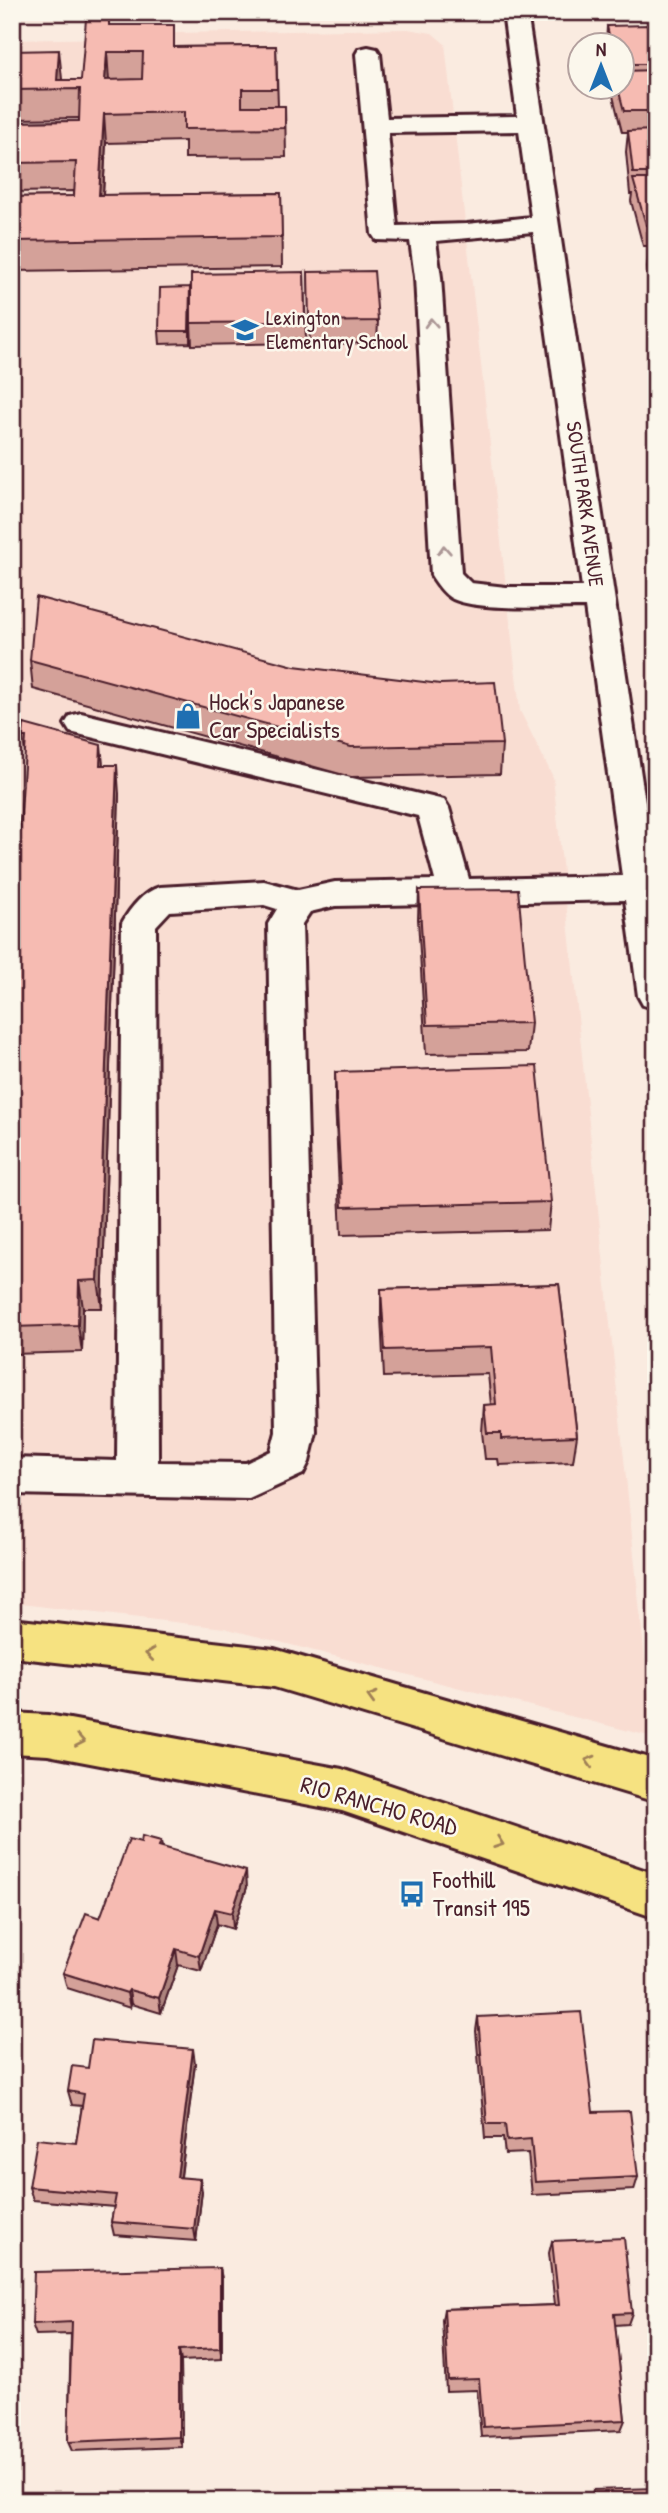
<svg xmlns="http://www.w3.org/2000/svg" width="668" height="2513" font-family="'Patrick Hand',sans-serif">
<style>
.built{fill:#f9ddd2}
.lines{fill:none;stroke-linecap:round;stroke-linejoin:round}
.minor-casing{stroke:#4a1f2b;stroke-width:6}
.major-casing{stroke:#4a1f2b;stroke-width:6}
.minor{fill:#fbf7ec;fill-rule:evenodd}
.major{fill:#f6e281;fill-rule:evenodd}
.wall{fill:#d4a199;stroke:#4a1f2b;stroke-width:2}
.shaded-wall{fill:#ac837d;stroke:#4a1f2b;stroke-width:2}
.building{fill:#f6bbb2;stroke:#4a1f2b;stroke-width:2;fill-rule:evenodd}
.oneway{stroke:#ab9695}
.oneway2{stroke:#a08056}
.labels{text-anchor:middle;stroke-width:5;stroke-linejoin:round;paint-order:stroke}
.far-poi-label{font-size:21px;fill:#4a1f2b;stroke:#fbf7ec;text-anchor:start}
.far-street-label{font-size:21px;fill:#4a1f2b;stroke:#fbf7ec}
.poi-label{font-size:24px;fill:#4a1f2b;stroke:#fbf7ec;text-anchor:start}
.street-label{font-size:24px;fill:#4a1f2b;stroke:#fbf7ec}
</style>
<rect width="100%" height="100%" fill="#faebe0"/>
<filter id="ink" filterUnits="userSpaceOnUse"><feTurbulence type="fractalNoise" baseFrequency=".0143" numOctaves="2"/><feDisplacementMap in="SourceGraphic" scale="14" xChannelSelector="R" yChannelSelector="G"/><feConvolveMatrix kernelMatrix="1 2 1 2 8 2 1 2 1" color-interpolation-filters="sRGB"/></filter>
<g filter="url(#ink)">
<path class="built" d="M408,29L432,33L445,44L520,711L553,777L653,1737L224,1628L12,1603V40L108,38L109,34Z"/>
<g class="lines">
<g class="minor-casing">
<path id="minor" d="M503,12H527L656,876V1009L643,1005L638,996L625,900L335,906L310,912L302,924L316,1432L309,1462L303,1474L249,1499L12,1494V1458L117,1461L122,923C131,907 143,892 160,887L264,881L298,890L335,882L435,880L418,816L70,732L65,724L70,716L81,713L444,800L449,808L469,879L622,876L585,607C555,607 477,611 453,599C444,595 436,583 431,575L415,277L410,241L376,240L372,234L356,54L359,49L368,47L377,49L380,54L387,118L517,116ZM519,131L531,217L467,224L397,226L388,133ZM533,232L582,587H506L471,583L461,573L441,277L436,241ZM264,905L277,909L268,924L276,1432L271,1451L246,1463L158,1462L156,926L170,911Z"/>
</g>
<g class="major-casing">
<path id="major" d="M12,1619L274,1649L656,1760V1802L274,1687L12,1657Z
M12,1713L48,1715L342,1769L656,1874V1918L342,1811L48,1755L12,1753Z"/>
</g>
<use href="#minor" class="minor"/>
<use href="#major" class="major"/>
</g>
<path class="wall" d="M109,19V25L175,47L276,46L278,106H285L286,157L185,158V141L106,143L103,195L281,193L282,267L12,271V197L74,196V191L12,192V122L79,121V118L12,119V51L62,80H81Z
M607,26L656,39V316H653L647,267L650,246H643L631,201L632,194H630L626,152L628,132H622L612,92V88H622V46H606Z
M304,272L306,343L192,345L191,323Z
M308,272L378,321L377,343L310,344Z
M190,287V343L160,344L159,331Z
M30,660L294,666L502,744L500,774L351,777L33,689Z
M24,724L103,765L119,794L102,1308H83L82,1352L12,1354V944L25,755L23,737Z
M419,890L531,1023L528,1052L426,1054L418,919Z
M335,1072L551,1202L548,1230L341,1235L335,1100Z
M559,1284L577,1436L573,1462L499,1465L498,1459H485L482,1432L484,1405H491L488,1374L384,1377L381,1316V1289Z
M161,1841L162,1847L247,1887L233,1929L217,1924L201,1971L178,1965L161,2013L131,2004L130,2008L67,1988L63,1973L100,1918L141,1842Z
M478,2017L593,2112L638,2177L634,2190L532,2195L528,2153L505,2154L503,2138H485L476,2031Z
M195,2063L181,2177L202,2191L196,2241L114,2235L111,2222L114,2207L33,2200L29,2187L76,2143L82,2106L72,2105L68,2091L88,2068Z
M552,2241L632,2313L628,2324L615,2325L625,2420L621,2430L481,2437L477,2390L446,2391L442,2320L444,2309L555,2305L549,2253Z
M220,2268L222,2280V2359L181,2361L182,2447L72,2451L68,2442L71,2334L36,2335L32,2324Z
M593,2490L656,2501H589Z"/>
<path class="shaded-wall" d="M59,50L62,79L61,89L57,80Z
M107,52L109,81L105,80Z
M104,114L106,143L101,225L99,195Z
M101,745L104,774L100,765Z
M117,765L119,794L102,1308L98,1280Z
M79,1281L83,1308L82,1352L78,1325Z
M246,1871L247,1887L233,1929L232,1913Z
M215,1909L217,1924L201,1971L199,1956Z
M176,1949L178,1965L161,2013L159,1998Z
M129,1990L131,2004L130,2008L127,1993Z
M193,2049L195,2063L179,2190L177,2177Z
M200,2179L202,2191L196,2241L194,2229Z
M220,2268L222,2280V2359L220,2348Z
M179,2350L181,2361L182,2447L179,2437Z"/>
<path class="building" d="M86,19H109V25H174V47L276,46L277,89H242V106H285V128L184,129V112L104,114L99,195L281,193L282,237L12,241V197L74,196L76,162L12,163V122L79,121L80,89L12,90V51L59,50L57,80H81ZM107,52H143L142,79L105,80Z
M650,25L653,39H656V64H622V46H607L606,39H610L607,26Z
M656,70V111H624L618,88H622V71Z
M656,130V173H633L628,131Z
M633,179H656V225H646Z
M650,245H656V294H655Z
M374,271L378,321L309,322L308,272Z
M304,272L305,322L191,323V274Z
M190,287L189,331H159L160,288Z
M36,597L294,666L440,684L495,682L502,744L351,747L30,660Z
M24,724L101,745L100,765H117L98,1280L79,1281L78,1325L12,1327V944L26,737H23Z
M518,889L531,1023L427,1025L419,890Z
M537,1066L551,1202L342,1207L335,1072Z
M559,1284L577,1436L501,1439V1433H487L484,1405L496,1404L491,1347L385,1350L381,1289Z
M142,1836L161,1841L159,1846L246,1871L232,1913L215,1909L199,1956L176,1949L159,1998L129,1990L127,1993L63,1973L86,1913L100,1918L129,1839L141,1842Z
M581,2012L593,2112L630,2111L638,2177L535,2182L531,2139L507,2141L505,2124H487L478,2017Z
M92,2040L193,2049L177,2177L200,2179L194,2229L111,2222L116,2195L29,2187L37,2139L76,2143L84,2094L68,2091L72,2066L88,2068Z
M624,2238L632,2313L614,2314L625,2420L483,2427L479,2379L448,2380L444,2309L559,2305L552,2241Z
M220,2268V2348L179,2350V2437L68,2442L72,2322L32,2324L34,2272Z
M656,2488V2501H594L593,2490Z"/>
<defs><path id="oneway-chevron" d="M-2-3.5L2.5 0L-2 3.5" fill="none" stroke-width="1.6" stroke-linecap="round" stroke-linejoin="round" transform="scale(1.75)"/></defs>
<g class="oneway">
<use href="#oneway-chevron" transform="translate(431 323) rotate(-93)"/>
<use href="#oneway-chevron" transform="translate(444 550) rotate(-93)"/>
</g>
<g class="oneway2">
<use href="#oneway-chevron" transform="translate(150 1654) rotate(-173)"/>
<use href="#oneway-chevron" transform="translate(372 1697) rotate(-164)"/>
<use href="#oneway-chevron" transform="translate(80 1741) rotate(11)"/>
<use href="#oneway-chevron" transform="translate(590 1761) rotate(-164)"/>
<use href="#oneway-chevron" transform="translate(499 1843) rotate(19)"/>
</g>
</g>
<defs>
<g id="school-bare" transform="scale(2.1)"><path d="M0-5L7-2L0 1L-7-2ZM-4 1L0 2.5L4 1V4Q0 6-4 4Z" fill="#1f6fb2" stroke="#fbf7ec" stroke-width="2.5" paint-order="stroke"/></g>
<g id="shop-bare" transform="scale(2.1)"><path d="M-5-2.5h2.3a2.7 3.5 0 0 1 5.4 0H5L5.5 6h-11ZM-1.5-2.5h3a1.5 2.3 0 0 0-3 0Z" fill="#1f6fb2" stroke="#fbf7ec" stroke-width="2.5" paint-order="stroke"/></g>
<g id="bus-bare" transform="scale(2.1)"><path d="M-5-6H5V4H4V6H2V4H-2V6H-4V4H-5ZM-3.5-4V0h7V-4ZM-3.5 1.2v1.5H-2V1.2ZM2 1.2v1.5H3.5V1.2Z" fill="#1f6fb2" stroke="#fbf7ec" stroke-width="2.5" paint-order="stroke"/></g>
</defs>
<g fill-rule="evenodd">
<use href="#school-bare" x="245" y="330"/>
<use href="#shop-bare" x="188" y="716"/>
<use href="#bus-bare" x="412" y="1894"/>
</g>
<g class="labels">
<g class="far-poi-label">
<text x="266" y="325">Lexington<tspan x="266" dy="24">Elementary School</tspan></text>
</g>
<g class="far-street-label">
<text transform="translate(585 504) rotate(82)" y="7">SOUTH PARK AVENUE</text>
</g>
<g class="poi-label">
<text x="209" y="710">Hock's Japanese<tspan x="209" dy="28">Car Specialists</tspan></text>
<text x="433" y="1888">Foothill<tspan x="433" dy="28">Transit 195</tspan></text>
</g>
<g class="street-label">
<text transform="translate(379 1806) rotate(16)" y="8">RIO RANCHO ROAD</text>
</g>
</g>
<rect width="668" height="2513" fill="none" stroke="#fbf7ec" stroke-width="42"/>
<rect x="21" y="21" width="626" height="2471" fill="none" stroke="#4a1f2b" stroke-width="2.5" filter="url(#ink)"/>
<g transform="translate(601 66)"><circle r="33" fill="#fbf7ec" stroke="#b4a19f" stroke-width="2"/>
<path d="M0-5L12 26L0 18L-12 26Z" fill="#1f6fb2"/>
<text y="-10" font-size="19" font-weight="bold" text-anchor="middle" fill="#4a1f2b">N</text>
</g>
</svg>
